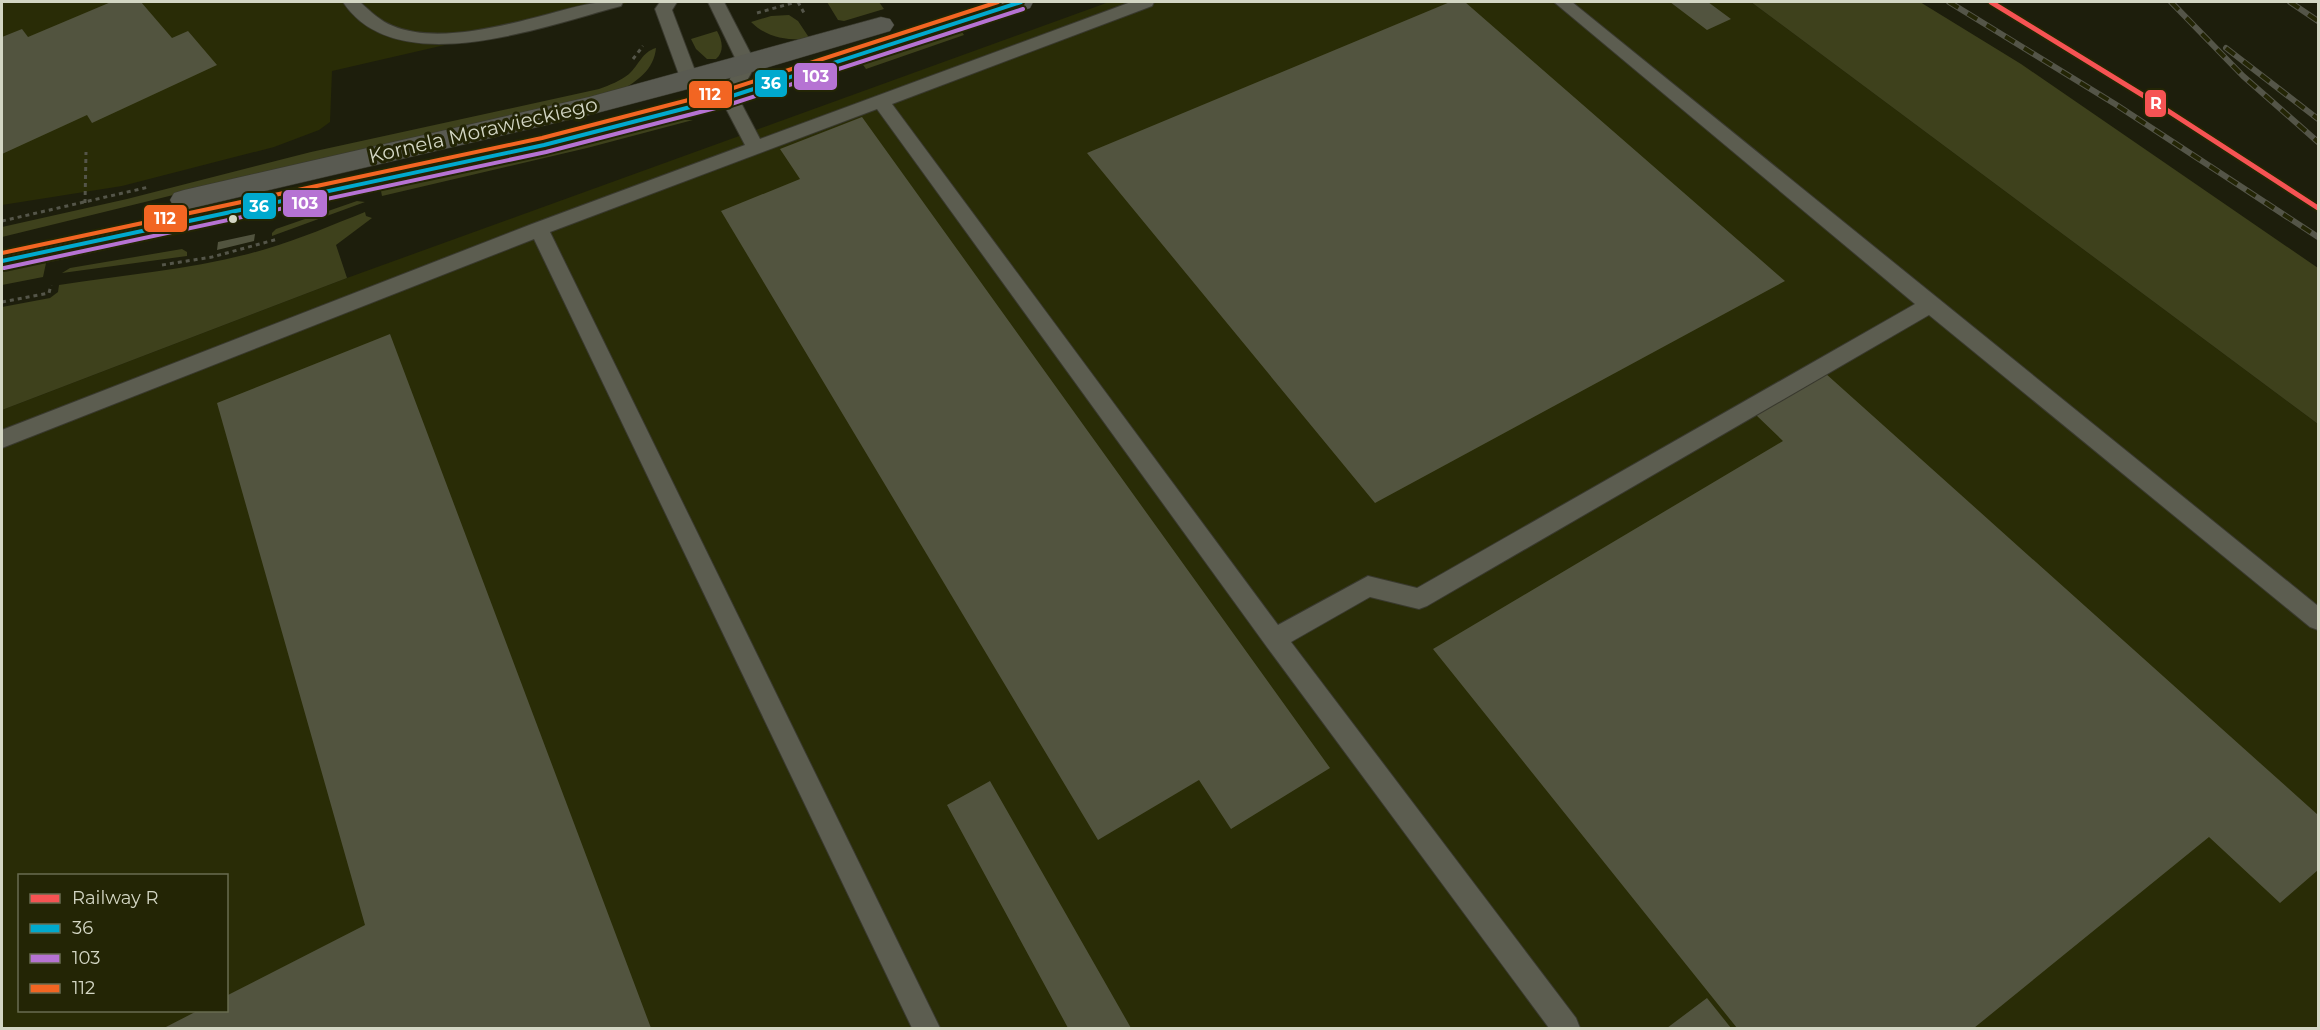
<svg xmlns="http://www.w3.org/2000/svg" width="2320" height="1030" font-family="Montserrat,sans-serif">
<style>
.built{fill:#292c06;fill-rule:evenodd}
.green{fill:#3e411c}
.building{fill:#52543f}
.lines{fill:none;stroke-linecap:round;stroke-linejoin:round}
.lane-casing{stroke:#39392e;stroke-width:2}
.secondary-casing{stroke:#39392e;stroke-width:1}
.path{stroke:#545549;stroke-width:3;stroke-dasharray:4 4;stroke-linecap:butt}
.lane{fill:#5c5d50;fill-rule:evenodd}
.secondary{fill:#595a51;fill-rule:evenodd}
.rail-casing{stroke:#545548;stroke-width:6}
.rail{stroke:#232505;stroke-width:4;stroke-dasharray:11;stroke-linecap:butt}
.bus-1-casing{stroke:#232505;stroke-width:8}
.bus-2-casing{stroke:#232505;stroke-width:8}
.bus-3-casing{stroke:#232505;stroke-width:8}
.bus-1{stroke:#00a9ce;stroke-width:4}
.bus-2{stroke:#b673d3;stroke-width:4}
.bus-3{stroke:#f26522;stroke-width:4}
.rail-1-casing{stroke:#232505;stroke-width:9}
.rail-1{stroke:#f65353;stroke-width:5}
.bus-dot{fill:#d3d6c4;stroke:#232505;stroke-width:2}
.labels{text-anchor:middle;stroke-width:6;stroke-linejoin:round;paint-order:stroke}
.street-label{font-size:20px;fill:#d3d6c4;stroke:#232505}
.line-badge{stroke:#232505;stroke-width:2}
.badge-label{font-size:16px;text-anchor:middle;font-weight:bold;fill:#fff}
</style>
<rect width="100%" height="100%" fill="#1d1e0c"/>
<path class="built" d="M2,2H632L332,71L330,122L319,130L274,147L122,186L2,205Z
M1109,2H1751L2318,424V1028H2V410L347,278ZM20,876H226V1010H20Z"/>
<path class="green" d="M827,2H879L884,9L844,21L838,20Z
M1751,2H1920L2021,64L2318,268V424Z
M789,15L798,21L810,39C788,41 767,38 751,22L771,16Z
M960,29L964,35L866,69L861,62Z
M717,31C722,40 725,51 716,59H707L696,49L691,39Z
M656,48C654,70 637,81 620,91L259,174L2,237V227L127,199L311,152L599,89C610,85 620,81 629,74C639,65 642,52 656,48Z
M672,120H693L587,148L382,196L381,191L374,188Z
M357,201L365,202L272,236V233L276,229Z
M365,212L366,216L372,218L336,245L347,278L2,410V307L50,298L58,292L59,285C128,274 199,269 266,249C300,239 332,225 365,212Z
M182,249L187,252V256L62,273L70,268Z
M46,263L43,277L2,285V271Z"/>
<path class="building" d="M111,2H141L172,38L188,31L217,65L92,123L87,115L2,154V37L22,29L28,37Z
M1450,2H1465L1785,281L1375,503L1087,153Z
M1670,2H1708L1731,19L1707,30Z
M862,117L1330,768L1231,829L1199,780L1098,840L721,211L800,179L780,149Z
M255,234L254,241L217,250L218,242Z
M390,334L651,1028H164L199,1010H226V996L365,925L217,403Z
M1825,373L2318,815V870L2280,903L2209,837L1974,1028H1737L1433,649L1783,441L1755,414Z
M990,781L1131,1028H1068L947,805Z
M1707,998L1731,1028H1667Z"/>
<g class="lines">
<g class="lane-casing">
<path id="lane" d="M343,2H360C370,11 380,21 393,26C438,45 511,24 556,12C579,6 600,0 623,2L621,6C547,25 396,83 343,2Z
M660,2H677L672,10L697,76L725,88L738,64L708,2H724L756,64L738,97L760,139L1131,2H1154L1152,6L892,104L1278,625L1368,576L1417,588L1915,304L1554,2H1572L2318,606V630L2310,627L1929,315L1427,606L1419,609L1370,597L1291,642L1576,1018L1580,1028H1549L1267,647L877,109L550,232L940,1028H912L534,239L2,448V430L532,224L745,145L722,101L684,84L681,80L655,9Z"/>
</g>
<g class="secondary-casing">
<path id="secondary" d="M996,2H1033L1030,8L738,103L544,154L2,272V250L544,136L723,90Z
M881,17L890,19L894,25L890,31L745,74L589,115L184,210L174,207L170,200L174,193L184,190L589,97Z"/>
</g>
<path class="path" d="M798,2L804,13
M757,13L796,2
M633,59L643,46
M85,203L86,152
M2,221L149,187
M162,265L212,257L278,239
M2,302L49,293L51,285"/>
<use href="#lane" class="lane"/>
<use href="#secondary" class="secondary"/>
<g class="rail-casing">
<path id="rail" d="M1949,2L2115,104L2318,237
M2171,2L2243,76L2318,142
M2290,2L2318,21
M2226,48L2318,119"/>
</g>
<use href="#rail" class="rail"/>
<g class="bus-1-casing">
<path id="bus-1" d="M2,261L544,145L729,97L1021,2"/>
</g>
<g class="bus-2-casing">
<path id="bus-2" d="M4,268L546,152L731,104L1023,9"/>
</g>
<g class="bus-3-casing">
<path id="bus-3" d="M2,253L542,138L727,90L998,2"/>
</g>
<use href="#bus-1" class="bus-1"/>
<use href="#bus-2" class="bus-2"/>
<use href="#bus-3" class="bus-3"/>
<g class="rail-1-casing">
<path id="rail-1" d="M1991,2L2162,107L2318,208"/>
</g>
<use href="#rail-1" class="rail-1"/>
</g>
<circle class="bus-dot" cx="233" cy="219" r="5"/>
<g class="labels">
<g class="street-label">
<text transform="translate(483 130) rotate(-13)" y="7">Kornela Morawieckiego</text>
</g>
</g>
<g class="line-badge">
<rect x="793" y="62" width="45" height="29" rx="6" fill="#b673d3"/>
<rect x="754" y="69" width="34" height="29" rx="6" fill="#00a9ce"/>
<rect x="688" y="80" width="45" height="29" rx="6" fill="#f26522"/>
<rect x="2144" y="89" width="23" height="29" rx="6" fill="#f65353"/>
<rect x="282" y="189" width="46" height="29" rx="6" fill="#b673d3"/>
<rect x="242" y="192" width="35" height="28" rx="6" fill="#00a9ce"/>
<rect x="143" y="204" width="45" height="29" rx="6" fill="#f26522"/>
</g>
<g class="badge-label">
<text x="816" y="82">103</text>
<text x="771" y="89">36</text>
<text x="710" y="100">112</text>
<text x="2156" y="109">R</text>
<text x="305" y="209">103</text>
<text x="259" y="212">36</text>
<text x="165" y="224">112</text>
</g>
<rect width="2320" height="1030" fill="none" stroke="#d3d6c4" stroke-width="6"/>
<rect x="18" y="874" width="210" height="138" fill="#232505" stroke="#696c51" stroke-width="1.5"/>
<rect x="30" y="894" width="30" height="9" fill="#f65353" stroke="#696c51" stroke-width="1.5"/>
<text x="72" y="904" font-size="18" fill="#d3d6c4">Railway R</text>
<rect x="30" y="924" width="30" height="9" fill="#00a9ce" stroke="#696c51" stroke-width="1.5"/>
<text x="72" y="934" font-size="18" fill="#d3d6c4">36</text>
<rect x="30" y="954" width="30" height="9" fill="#b673d3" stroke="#696c51" stroke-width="1.5"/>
<text x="72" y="964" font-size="18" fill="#d3d6c4">103</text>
<rect x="30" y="984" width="30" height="9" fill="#f26522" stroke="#696c51" stroke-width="1.5"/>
<text x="72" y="994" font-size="18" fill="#d3d6c4">112</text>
</svg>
